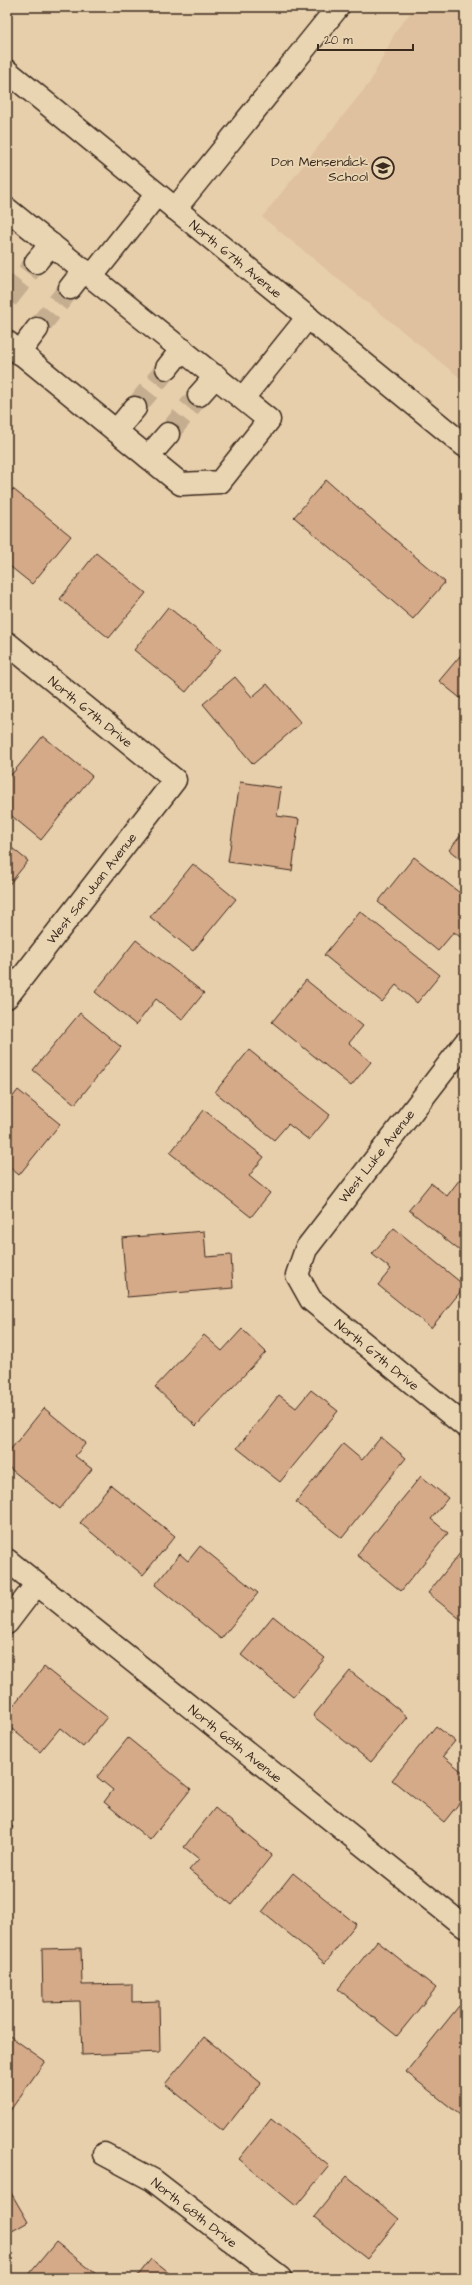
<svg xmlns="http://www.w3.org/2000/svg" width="472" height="2285" font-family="'Architects Daughter',sans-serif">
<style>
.built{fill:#dfc19f}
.building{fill:#d5aa89;stroke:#3b2a1e}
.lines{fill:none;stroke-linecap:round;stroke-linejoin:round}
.minor-tunnel{stroke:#c5ae90;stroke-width:22;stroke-dasharray:22 11;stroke-linecap:butt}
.minor-casing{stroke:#3b2a1e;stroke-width:25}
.major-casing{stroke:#3b2a1e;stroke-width:25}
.minor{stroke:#ead5b3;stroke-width:22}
.major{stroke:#ead5b3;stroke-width:22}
.labels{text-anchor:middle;stroke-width:3.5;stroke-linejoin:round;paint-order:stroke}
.poi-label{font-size:13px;fill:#3b2a1e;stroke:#ead5b3;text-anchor:end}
.street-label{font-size:13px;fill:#3b2a1e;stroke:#ead5b3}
</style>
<rect width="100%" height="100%" fill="#e8cfac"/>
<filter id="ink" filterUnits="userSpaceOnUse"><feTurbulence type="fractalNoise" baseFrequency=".025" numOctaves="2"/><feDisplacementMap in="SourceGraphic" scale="8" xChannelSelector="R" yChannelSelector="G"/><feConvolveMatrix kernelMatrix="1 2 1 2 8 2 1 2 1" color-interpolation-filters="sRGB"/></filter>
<g filter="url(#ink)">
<path class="built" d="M415,7H465V382L262,217L370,82L397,29Z"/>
<path class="building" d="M326,480L445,582L413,619L294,517Z
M13,489L71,536L32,584L7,564V497Z
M96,553L146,593L109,638L60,599Z
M168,607L221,649L186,692L134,650Z
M465,650V702L439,681Z
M235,677L252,697L267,684L301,723L253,764L203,704Z
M43,736L92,776L41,840L7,812V780Z
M240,782L281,788L277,816L299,819L292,871L228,862Z
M465,830V863L449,850Z
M7,844L28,861L7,887Z
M414,857L465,897V941L454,932L438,951L378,902Z
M193,864L236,899L193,951L150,917Z
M360,911L440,975L417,1003L396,985L382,1002L324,955Z
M136,940L204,993L182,1020L156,999L136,1025L95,992Z
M306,980L363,1026L349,1043L371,1062L351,1086L272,1022Z
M80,1013L121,1047L75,1104L33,1070Z
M249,1050L330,1115L309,1140L288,1124L274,1140L215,1092Z
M18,1090L60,1124L19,1175L7,1165V1104Z
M204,1110L264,1157L249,1176L270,1193L251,1217L170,1153Z
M460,1179L465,1183V1255L409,1210L431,1183L447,1196Z
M394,1228L465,1286L431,1328L378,1285L391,1269L372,1254Z
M204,1231L206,1257L231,1255L233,1288L127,1297L122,1238Z
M242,1329L266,1352L196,1426L155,1387L204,1335L222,1351Z
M311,1390L338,1411L280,1482L237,1448L279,1395L296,1408Z
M44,1408L86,1443L75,1456L92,1469L60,1509L7,1466V1454Z
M381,1437L406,1458L342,1538L296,1502L343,1444L362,1460Z
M421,1476L448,1498L431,1519L448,1533L401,1591L357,1555Z
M111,1485L175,1536L143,1575L80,1523Z
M200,1546L258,1593L221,1639L155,1585L180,1554L188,1561Z
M465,1547V1623L428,1593Z
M273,1616L325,1658L293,1697L241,1655Z
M44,1667L107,1717L83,1747L60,1728L40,1752L7,1725V1713Z
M350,1671L408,1717L371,1762L313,1716Z
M436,1726L455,1741L443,1756L465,1774V1796L444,1822L392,1780Z
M128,1738L191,1789L150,1840L104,1802L113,1790L97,1777Z
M215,1808L272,1855L232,1905L189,1870L199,1859L184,1847Z
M7,1822L13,1827L7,1835Z
M293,1873L356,1924L325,1963L262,1912Z
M377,1941L436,1988L397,2036L338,1989Z
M81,1948L82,1985L132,1984V2002L159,2001L160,2052L82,2055L80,2001L43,2002L42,1949Z
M459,2006L465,2011V2119L406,2072Z
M7,2034L45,2061L7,2115Z
M204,2037L261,2083L223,2131L165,2084Z
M271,2119L329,2166L296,2206L239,2159Z
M347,2176L399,2219L367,2259L314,2217Z
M7,2186L28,2222L7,2234Z
M56,2242L101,2278H26Z
M151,2259L175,2278H136Z"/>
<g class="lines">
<path class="minor-tunnel" d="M7,299L36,262
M37,329L70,288
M135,408L167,368
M168,434L199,395"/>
<g class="minor-casing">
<g id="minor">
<path d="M7,209L269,420L220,482L181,484L7,342"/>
<path d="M175,209L338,7"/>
<path d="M36,262L51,244"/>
<path d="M92,276L157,194"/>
<path d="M70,288L84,270"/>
<path d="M19,353L37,329"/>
<path d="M167,368L182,349"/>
<path d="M199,395L216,376"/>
<path d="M243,398L308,317"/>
<path d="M116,431L135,408"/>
<path d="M148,457L168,434"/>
<path id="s1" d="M7,643L175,780L7,997"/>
<path id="s2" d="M465,1043L306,1249L297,1275L311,1300L465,1426"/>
<path id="s3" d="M7,1560L465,1927"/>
<path d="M7,1623L36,1585"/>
<path id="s4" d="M104,2154L153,2180L280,2278"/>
</g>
</g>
<g class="major-casing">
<g id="major">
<path id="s5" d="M7,71L465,446"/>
</g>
</g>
<use href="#minor" class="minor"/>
<use href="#major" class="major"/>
</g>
</g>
<defs>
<g id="school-ring" transform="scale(1.15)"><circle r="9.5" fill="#ead5b3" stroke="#3b2a1e" stroke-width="1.5"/><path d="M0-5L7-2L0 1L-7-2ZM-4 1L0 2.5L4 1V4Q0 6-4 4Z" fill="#3b2a1e"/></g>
</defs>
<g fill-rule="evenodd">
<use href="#school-ring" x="383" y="168"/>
</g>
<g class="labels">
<g class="poi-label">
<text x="368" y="166">Don Mensendick<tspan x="368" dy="15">School</tspan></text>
</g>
<g class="street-label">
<text dy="5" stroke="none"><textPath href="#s5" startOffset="296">North 67th Avenue</textPath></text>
<text dy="5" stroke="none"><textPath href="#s1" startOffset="108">North 67th Drive</textPath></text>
<text transform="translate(91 888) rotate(-52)" y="5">West San Juan Avenue</text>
<text transform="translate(376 1156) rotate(-52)" y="5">West Luke Avenue</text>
<text dy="5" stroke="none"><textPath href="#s2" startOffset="402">North 67th Drive</textPath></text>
<text dy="5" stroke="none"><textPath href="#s3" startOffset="293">North 68th Avenue</textPath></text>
<text dy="5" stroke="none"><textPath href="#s4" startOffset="108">North 68th Drive</textPath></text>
</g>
</g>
<rect width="472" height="2285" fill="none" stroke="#ead5b3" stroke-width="24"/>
<rect x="12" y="12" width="448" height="2261" fill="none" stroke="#3b2a1e" stroke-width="1.5" filter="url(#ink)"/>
<path d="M318 44v6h95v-6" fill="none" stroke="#3b2a1e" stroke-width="2"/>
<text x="324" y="44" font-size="12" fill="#3b2a1e" stroke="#ead5b3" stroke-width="3" paint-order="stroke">20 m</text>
</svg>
